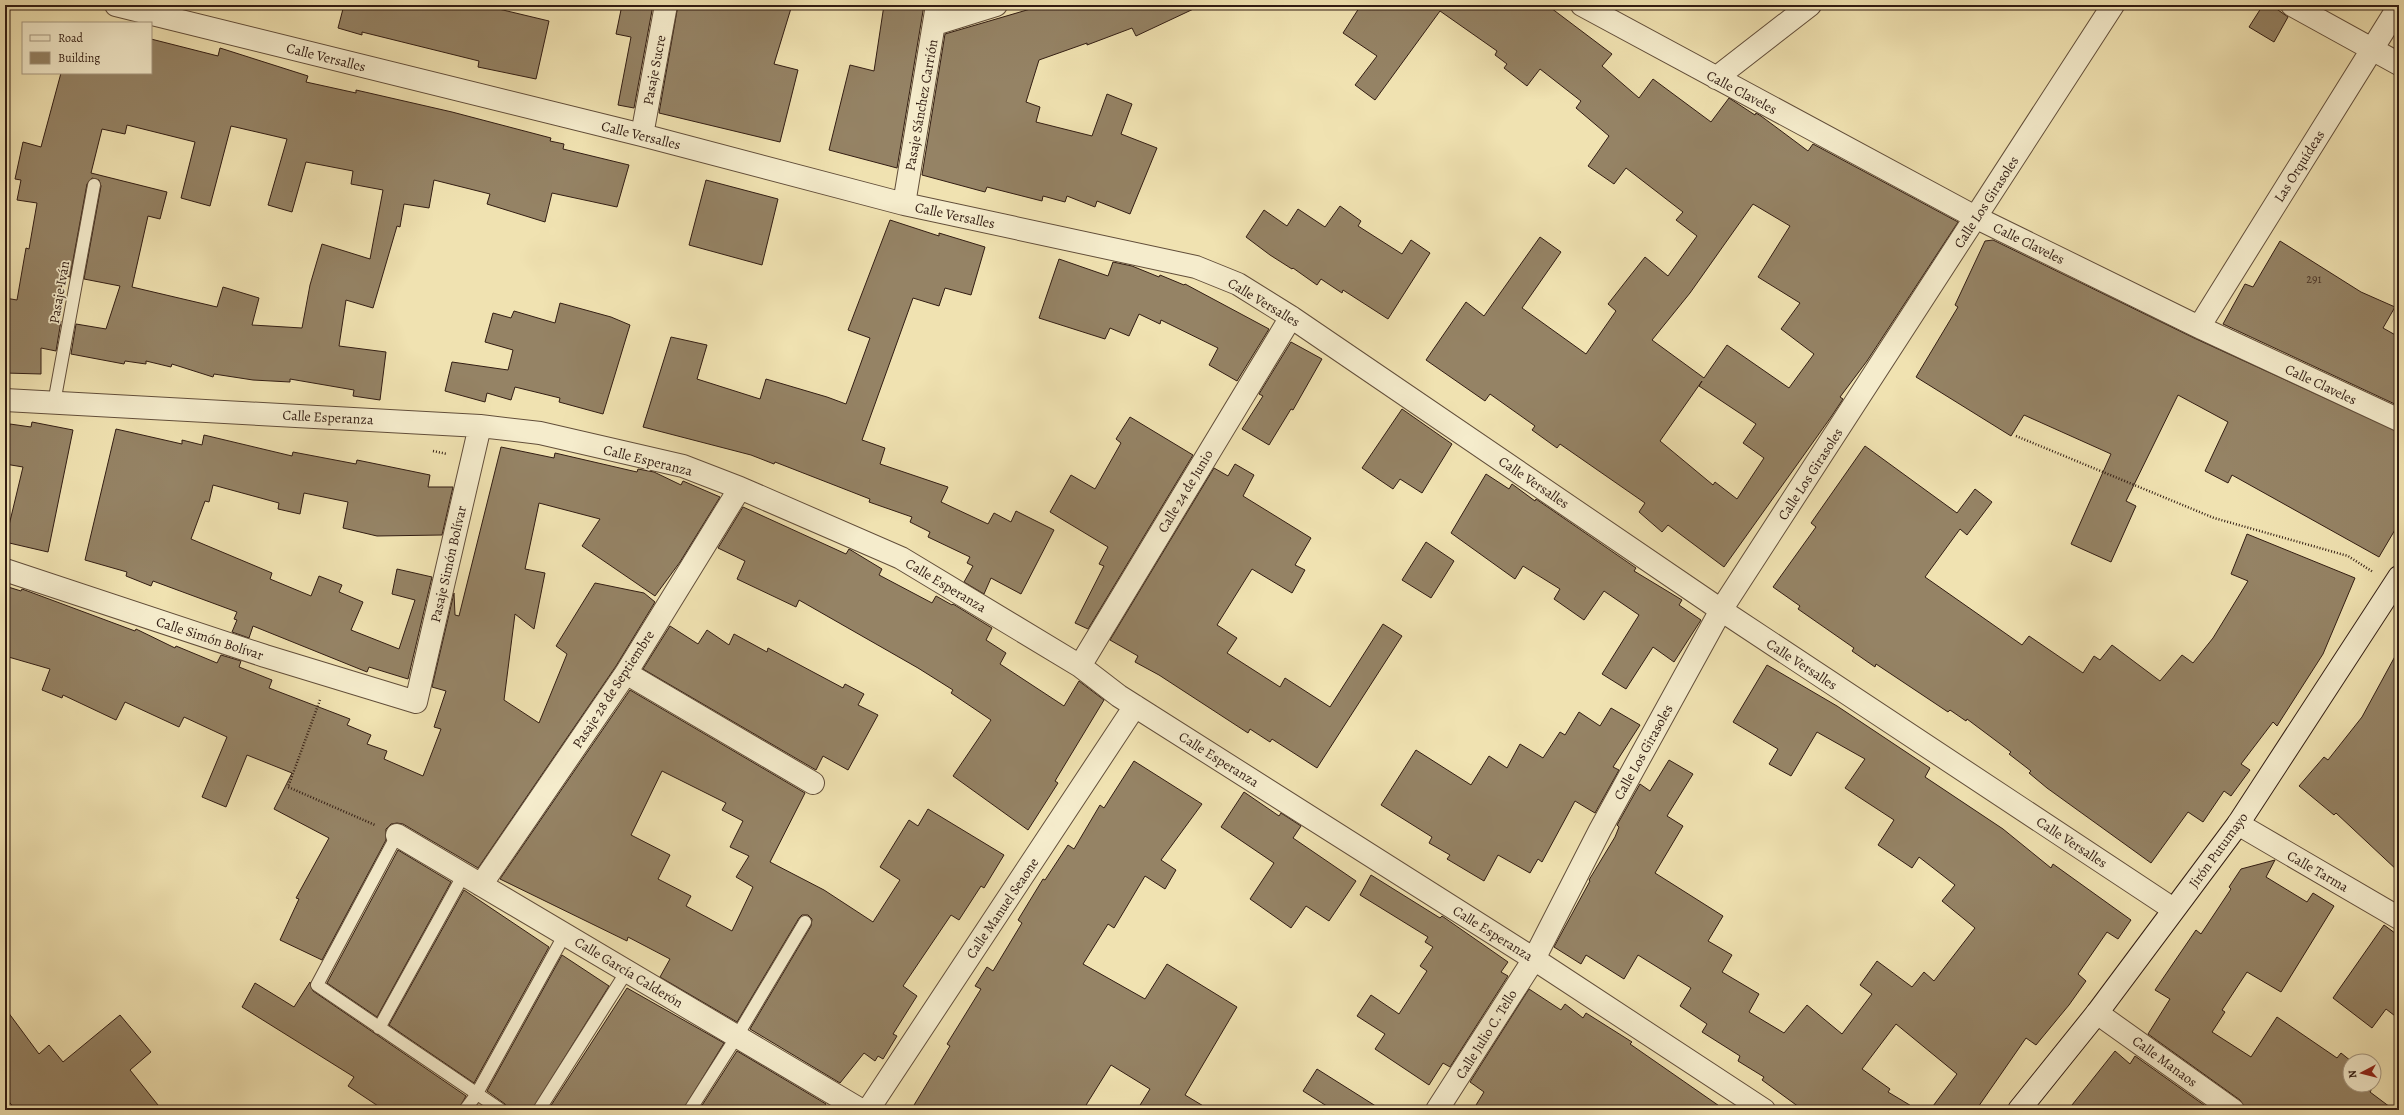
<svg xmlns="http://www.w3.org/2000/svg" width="2404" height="1115" font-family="Alegreya,serif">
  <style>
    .building { fill: #958365; stroke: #321d13; fill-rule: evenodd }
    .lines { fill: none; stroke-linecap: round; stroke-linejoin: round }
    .lane-casing { stroke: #624e3a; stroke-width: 14 }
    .street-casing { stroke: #624e3a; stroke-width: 24 }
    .secondary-casing { stroke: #321d13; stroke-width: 24 }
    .path { stroke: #321d13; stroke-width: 2.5; stroke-dasharray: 1 2; stroke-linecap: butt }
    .lane { stroke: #f5eccc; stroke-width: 12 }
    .street { stroke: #f5eccc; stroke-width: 22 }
    .secondary { stroke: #f5eccc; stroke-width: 22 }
    .labels { text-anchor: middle; stroke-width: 3.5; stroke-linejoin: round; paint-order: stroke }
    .number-label { font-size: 12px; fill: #4b3628 }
    .street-label { font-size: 14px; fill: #321d13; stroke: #f5eccc }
  </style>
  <rect width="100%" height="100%" fill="#f0e2b1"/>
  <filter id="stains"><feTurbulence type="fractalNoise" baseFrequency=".005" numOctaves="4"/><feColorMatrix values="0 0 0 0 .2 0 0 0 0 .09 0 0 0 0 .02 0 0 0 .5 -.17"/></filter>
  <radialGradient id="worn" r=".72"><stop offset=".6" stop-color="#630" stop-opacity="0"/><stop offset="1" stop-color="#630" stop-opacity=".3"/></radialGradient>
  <path class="building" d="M 344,5 L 482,5 L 549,21 L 536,79 L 478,67 L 479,61 L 362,32 L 362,35 L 338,28 Z
    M 622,5 L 653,5 L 634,108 L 618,105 L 631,37 L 616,34 Z
    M 678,5 L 792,5 L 774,64 L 798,70 L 780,142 L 659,113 Z
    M 884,5 L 924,5 L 897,168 L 829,150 L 850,65 L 874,71 Z
    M 1044,5 L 1202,5 L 1136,36 L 1132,28 L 1087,45 L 1087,43 L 1039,60 L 1026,102 L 1040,107 L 1036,122 L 1092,136 L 1107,94 L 1132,104 L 1121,134 L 1157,148 L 1130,214 L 1097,201 L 1095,207 L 1067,196 L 1065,202 L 1043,196 L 1042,201 L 987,187 L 985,192 L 922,175 L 945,34 Z
    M 1361,5 L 1547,5 L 1612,54 L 1602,66 L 1639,98 L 1653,79 L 1711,122 L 1729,98 L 1755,115 L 1756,113 L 1761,116 L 1808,151 L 1813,144 L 1958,222 L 1867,361 L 1840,397 L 1843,399 L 1831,417 L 1724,567 L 1668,525 L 1662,532 L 1639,512 L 1645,503 L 1560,444 L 1557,448 L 1532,430 L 1535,426 L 1490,394 L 1485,401 L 1426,360 L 1466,302 L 1484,316 L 1540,237 L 1561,252 L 1522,308 L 1586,354 L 1616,311 L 1608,304 L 1645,257 L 1668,276 L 1697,236 L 1676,220 L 1683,212 L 1626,168 L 1614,184 L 1588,166 L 1609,136 L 1576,108 L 1581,101 L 1540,69 L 1527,86 L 1504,68 L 1507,64 L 1495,55 L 1497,51 L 1440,11 L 1375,100 L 1355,85 L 1377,56 L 1343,33 ZM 1753,204 L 1790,226 L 1758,277 L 1800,303 L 1781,329 L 1814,354 L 1789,388 L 1727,345 L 1704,378 L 1652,340 L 1690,293 ZM 1702,381 L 1699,386 L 1756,424 L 1743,443 L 1764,458 L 1737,499 L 1715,482 L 1713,485 L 1660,441 Z
    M 2263,5 L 2271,5 L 2288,17 L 2274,42 L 2249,27 Z
    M 151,39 L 218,56 L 220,48 L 308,76 L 306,82 L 356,93 L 356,90 L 452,112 L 551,138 L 550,141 L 564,144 L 563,149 L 629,165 L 617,207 L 552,193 L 545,222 L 487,204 L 490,194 L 434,180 L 429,208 L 404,204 L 400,227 L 397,226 L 373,308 L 346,300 L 339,346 L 386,352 L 380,400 L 353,396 L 354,390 L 290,379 L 290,382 L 253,380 L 214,374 L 213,377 L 172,364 L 171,367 L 146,361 L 146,364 L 125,361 L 124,364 L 71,354 L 76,324 L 106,329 L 120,286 L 84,279 L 101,186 L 99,180 L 92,178 L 87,184 L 70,277 L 63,275 L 57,321 L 61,321 L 56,351 L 41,348 L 41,374 L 5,373 L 5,298 L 17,300 L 26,248 L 29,249 L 37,203 L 17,200 L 21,180 L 15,179 L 23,142 L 41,147 L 61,73 L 151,73 ZM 127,125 L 195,142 L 181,198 L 210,206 L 231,126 L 287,139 L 268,205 L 292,212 L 306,162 L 353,171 L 351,184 L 383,190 L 370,259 L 322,244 L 310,285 L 302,328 L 252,325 L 259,298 L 223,287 L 217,307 L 132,287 L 148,216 L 160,219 L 167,192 L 91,173 L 102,129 L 125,134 Z
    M 706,180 L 778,199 L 762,265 L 689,245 Z
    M 1340,206 L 1361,221 L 1358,226 L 1402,254 L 1411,240 L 1430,253 L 1388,319 L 1343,290 L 1342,293 L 1321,279 L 1317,285 L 1293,268 L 1292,269 L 1270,255 L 1246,237 L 1264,210 L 1287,226 L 1298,209 L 1325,227 Z
    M 890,220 L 939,236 L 939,233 L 985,247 L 971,295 L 945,288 L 939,306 L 913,298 L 862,440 L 885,448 L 880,464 L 948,487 L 941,502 L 988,524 L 994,513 L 1011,522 L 1016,511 L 1054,530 L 1021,594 L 991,578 L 984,594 L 964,582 L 973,566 L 967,563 L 970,557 L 928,537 L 930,532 L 910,522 L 912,517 L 869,502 L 870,499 L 775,462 L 774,464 L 751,455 L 643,427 L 671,337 L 707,345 L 697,379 L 760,399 L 766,379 L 827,397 L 846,404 L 870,338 L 848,330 Z
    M 1993,240 L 2194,338 L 2399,432 L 2399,523 L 2379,557 L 2232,475 L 2228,483 L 2205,471 L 2228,422 L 2178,395 L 2126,501 L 2136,506 L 2111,562 L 2071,544 L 2111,454 L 2024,415 L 2011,436 L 1916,377 L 1958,307 L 1955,305 L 1985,241 Z
    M 2280,241 L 2361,292 L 2395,307 L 2383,328 L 2399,337 L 2399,406 L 2223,324 L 2245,284 L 2253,287 Z
    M 1059,259 L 1108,276 L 1113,262 L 1132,266 L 1159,277 L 1160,275 L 1184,285 L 1185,284 L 1269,329 L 1237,381 L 1209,365 L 1218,348 L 1161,320 L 1160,324 L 1139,314 L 1129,336 L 1110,328 L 1105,339 L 1039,318 Z
    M 560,303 L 611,317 L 630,325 L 603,414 L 559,402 L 560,398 L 515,387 L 511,400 L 487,393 L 485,402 L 445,391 L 452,362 L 508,370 L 513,350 L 485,342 L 493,313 L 511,318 L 514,311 L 555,323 Z
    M 1291,342 L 1322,359 L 1293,410 L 1291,409 L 1269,445 L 1242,429 L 1263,396 L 1259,394 Z
    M 1402,409 L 1452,444 L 1422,493 L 1400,479 L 1393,489 L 1362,468 Z
    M 1130,417 L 1193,455 L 1088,629 L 1075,623 L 1104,566 L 1099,564 L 1108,547 L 1050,512 L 1071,475 L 1095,489 L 1121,443 L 1116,439 Z
    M 32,422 L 73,430 L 48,552 L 5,542 L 23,467 L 5,464 L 10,424 L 31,427 Z
    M 116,429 L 182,444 L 182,440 L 202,445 L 204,435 L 292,456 L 293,452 L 356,464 L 357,460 L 430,475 L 428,487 L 453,487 L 442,535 L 377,536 L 343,528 L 348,502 L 304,493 L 300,514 L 278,509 L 279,503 L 213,485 L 209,502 L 205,501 L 191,539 L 272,573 L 270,579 L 311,596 L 319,576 L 342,585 L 339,592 L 363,602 L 351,630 L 399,649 L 415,600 L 392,594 L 397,569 L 432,577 L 408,679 L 369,667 L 367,672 L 253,626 L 249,638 L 232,632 L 237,620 L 234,619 L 237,612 L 153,581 L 151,586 L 126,576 L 127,572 L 85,560 Z
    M 1865,446 L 1957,513 L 1975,489 L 1992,502 L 1967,535 L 1960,529 L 1925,577 L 2022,645 L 2029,636 L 2083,673 L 2094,656 L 2100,660 L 2112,645 L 2160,681 L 2182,655 L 2193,663 L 2213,638 L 2248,581 L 2231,574 L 2247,534 L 2355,578 L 2323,654 L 2277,726 L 2273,722 L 2241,764 L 2250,770 L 2231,796 L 2224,791 L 2203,822 L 2188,812 L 2151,863 L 2047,788 L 2029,773 L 2031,771 L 2009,754 L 2011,752 L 1967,719 L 1966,721 L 1950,710 L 1948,712 L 1876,664 L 1875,667 L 1852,651 L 1854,648 L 1798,609 L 1800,606 L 1773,587 L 1816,527 L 1811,523 Z
    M 501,447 L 554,458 L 555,453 L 637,472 L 638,469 L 654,472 L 681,485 L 683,481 L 720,497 L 680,562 L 655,596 L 582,546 L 600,519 L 539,503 L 525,569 L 545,573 L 534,629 L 515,614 L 504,700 L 539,723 L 567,654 L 556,646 L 595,583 L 644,593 L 655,602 L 616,666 L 478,868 L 403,824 L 397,823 L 391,824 L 386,829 L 386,840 L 322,960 L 280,940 L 299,899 L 296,898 L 329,838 L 274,809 L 292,773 L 247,755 L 226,807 L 202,797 L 227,737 L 184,717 L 179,727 L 125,702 L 116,720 L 63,695 L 62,698 L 42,690 L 50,669 L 5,656 L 5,586 L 21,591 L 22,589 L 135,631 L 136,629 L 175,648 L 176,646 L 217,663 L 221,655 L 241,661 L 239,667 L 272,680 L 269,688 L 350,719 L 347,725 L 371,735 L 367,744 L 387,751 L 384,759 L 423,776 L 441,729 L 434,727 L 446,691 L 432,687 L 454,593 L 455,615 L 459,616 Z
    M 1235,464 L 1254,475 L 1243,496 L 1311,538 L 1295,565 L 1305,570 L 1292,593 L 1252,569 L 1217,625 L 1237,638 L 1227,653 L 1280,687 L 1285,678 L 1330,707 L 1383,624 L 1402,636 L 1317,768 L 1272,739 L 1270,742 L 1250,729 L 1248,733 L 1159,675 L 1135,662 L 1138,656 L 1110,640 L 1214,468 L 1228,476 Z
    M 1486,474 L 1509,489 L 1512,484 L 1535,501 L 1536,499 L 1636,568 L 1634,571 L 1682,600 L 1679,605 L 1701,620 L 1674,662 L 1653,647 L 1626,689 L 1602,674 L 1639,615 L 1604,591 L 1584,620 L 1554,599 L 1560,589 L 1523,566 L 1515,579 L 1451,533 Z
    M 743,507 L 846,554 L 849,549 L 882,569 L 879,575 L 932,603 L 936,596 L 952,605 L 953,604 L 992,628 L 986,640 L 1006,653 L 1000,664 L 1064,706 L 1079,681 L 1104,700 L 1055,781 L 1058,783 L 1028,830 L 953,776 L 991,720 L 951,693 L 953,690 L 918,668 L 799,600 L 796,607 L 737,579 L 745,561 L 718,548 Z
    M 1426,542 L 1454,561 L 1431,598 L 1402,580 Z
    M 670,626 L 698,644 L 707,630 L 729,645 L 734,634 L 767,652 L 768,648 L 843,688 L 845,684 L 864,694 L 858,705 L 878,715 L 848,770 L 823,756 L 816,770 L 643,669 Z
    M 2399,649 L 2399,872 L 2336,813 L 2334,815 L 2299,786 L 2324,757 L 2328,760 L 2362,717 Z
    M 1767,665 L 1837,706 L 1930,768 L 1925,777 L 2003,829 L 2051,868 L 2053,864 L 2131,920 L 2118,939 L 2107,932 L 2078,974 L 2086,981 L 2069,1005 L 2036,1045 L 2026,1038 L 1976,1110 L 1930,1110 L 1957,1074 L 1896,1024 L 1862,1069 L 1890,1089 L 1888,1092 L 1918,1110 L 1803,1110 L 1762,1080 L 1764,1077 L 1738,1061 L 1740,1056 L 1702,1032 L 1707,1024 L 1680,1006 L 1691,988 L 1638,955 L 1624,979 L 1586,955 L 1581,964 L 1554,947 L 1590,881 L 1589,880 L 1615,837 L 1619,827 L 1617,825 L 1640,784 L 1650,791 L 1669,760 L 1693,774 L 1667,816 L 1683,826 L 1655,873 L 1723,916 L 1708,941 L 1732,955 L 1722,972 L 1759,994 L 1749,1012 L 1784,1033 L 1807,1005 L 1842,1034 L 1872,994 L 1860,985 L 1877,961 L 1912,987 L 1924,972 L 1934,981 L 1975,928 L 1942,901 L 1955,885 L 1919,857 L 1912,868 L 1878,845 L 1894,820 L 1845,788 L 1865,759 L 1817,732 L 1791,776 L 1769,764 L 1778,749 L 1733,722 Z
    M 630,690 L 805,793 L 770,862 L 824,890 L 873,922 L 900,880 L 880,867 L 909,820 L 918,826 L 928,809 L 1004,855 L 984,888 L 981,886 L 959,920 L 951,915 L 903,986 L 917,996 L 893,1034 L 897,1036 L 883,1059 L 878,1056 L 875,1061 L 864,1053 L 840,1083 L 750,1029 L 811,926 L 812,919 L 808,915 L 802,915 L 799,918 L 737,1022 L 660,977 L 670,959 L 628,937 L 627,941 L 500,879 ZM 662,771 L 726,803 L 722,810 L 743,821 L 730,847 L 749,856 L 736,877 L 753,887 L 732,931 L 686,906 L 691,896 L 658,879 L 670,855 L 631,835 Z
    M 1611,708 L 1640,725 L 1613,767 L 1619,770 L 1595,813 L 1575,801 L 1542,862 L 1538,859 L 1530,873 L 1498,855 L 1484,881 L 1447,859 L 1450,855 L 1429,843 L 1432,837 L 1381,805 L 1416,750 L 1471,785 L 1489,756 L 1507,768 L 1520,744 L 1543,758 L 1560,732 L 1565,735 L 1579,712 L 1600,726 Z
    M 1134,761 L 1202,804 L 1161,860 L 1176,870 L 1165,889 L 1145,876 L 1114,928 L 1108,924 L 1083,964 L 1145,999 L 1167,964 L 1237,1007 L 1185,1095 L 1210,1110 L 1137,1110 L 1150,1089 L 1111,1065 L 1083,1110 L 911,1110 L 950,1046 L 947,1044 L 981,989 L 975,986 L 987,967 L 993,971 L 1022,923 L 1018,920 L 1043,879 L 1045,880 L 1068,845 L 1074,849 L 1100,805 L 1104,808 Z
    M 1244,792 L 1279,816 L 1281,813 L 1301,826 L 1293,838 L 1356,881 L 1329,921 L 1306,906 L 1291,928 L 1250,899 L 1274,863 L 1221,827 Z
    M 398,850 L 451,882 L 377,1017 L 327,983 Z
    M 2275,860 L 2266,877 L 2307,902 L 2313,893 L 2334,906 L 2281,992 L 2247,972 L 2222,1010 L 2225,1012 L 2212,1032 L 2251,1057 L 2277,1017 L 2337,1058 L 2341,1053 L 2351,1061 L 2350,1085 L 2374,1085 L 2370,1092 L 2394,1110 L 2245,1110 L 2240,1100 L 2148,1034 L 2170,999 L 2155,990 L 2196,930 L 2201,934 L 2231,889 L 2229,887 L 2241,869 Z
    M 1371,875 L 1440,918 L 1442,916 L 1508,962 L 1501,972 L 1508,976 L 1450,1067 L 1443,1063 L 1429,1085 L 1375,1049 L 1385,1034 L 1357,1016 L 1371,995 L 1399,1014 L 1427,971 L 1420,966 L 1433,947 L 1425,942 L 1428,937 L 1360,895 Z
    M 464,890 L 549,947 L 474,1083 L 389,1025 Z
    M 2384,925 L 2399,936 L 2399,1019 L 2386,1009 L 2372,1028 L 2333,998 Z
    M 562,955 L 609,986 L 532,1110 L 508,1110 L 505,1104 L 487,1091 Z
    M 310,982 L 313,991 L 466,1096 L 458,1110 L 384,1110 L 348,1086 L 354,1077 L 242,1007 L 255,983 L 294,1007 Z
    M 627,988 L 724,1043 L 683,1110 L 548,1110 Z
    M 1529,989 L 1561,1010 L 1565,1004 L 1583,1018 L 1586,1013 L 1632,1042 L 1630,1044 L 1725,1110 L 1473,1110 L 1484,1092 L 1470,1082 Z
    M 5,1008 L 39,1054 L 49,1045 L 63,1062 L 120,1015 L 151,1052 L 130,1070 L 162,1110 L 16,1110 L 5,1097 Z
    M 737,1051 L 826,1104 L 822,1110 L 699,1110 Z
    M 2115,1051 L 2130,1064 L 2135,1056 L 2211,1110 L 2068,1110 Z
    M 1317,1069 L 1382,1110 L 1333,1110 L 1303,1091 Z"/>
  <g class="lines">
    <g class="lane-casing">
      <path id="lane" d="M 54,403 L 94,185
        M 397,835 L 317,985 L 501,1110
        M 379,1028 L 464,874
        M 465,1110 L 476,1095 L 565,934
        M 539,1110 L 627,971
        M 690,1110 L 737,1036 L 805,922"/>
    </g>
    <g class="street-casing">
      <path id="street" d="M 116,5 L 642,135 L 904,204 L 1196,267 L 1238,284 L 1291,317 L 1721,610 L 2173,909
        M 1582,5 L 1977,218 L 2199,327 L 2399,420
        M 2292,5 L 2399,64
        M 935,24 L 996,5
        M 1716,78 L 1810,5
        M 642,135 L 666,5
        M 904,204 L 937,5
        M 2199,327 L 2399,6
        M 5,400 L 480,426 L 540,433 L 683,466 L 740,488 L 901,558 L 1080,666 L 1119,696 L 1534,959 L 1764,1110
        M 5,570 L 265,656 L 416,702 L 480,426
        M 1080,666 L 1291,317
        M 626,673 L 813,783
        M 2238,824 L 2399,918
        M 397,835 L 861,1110
        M 481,885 L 626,673 L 740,488
        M 2097,1013 L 2233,1110
        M 868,1110 L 1135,706
        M 1437,1110 L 1534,959 L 1600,830 L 1721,610 L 2113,5"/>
    </g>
    <g class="secondary-casing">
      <path id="secondary" d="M 2019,1110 L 2097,1013 L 2238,824 L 2399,577"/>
    </g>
    <path class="path" d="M 2016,436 L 2214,518 L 2348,556 L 2373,572
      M 433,451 L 447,454
      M 320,700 L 288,787 L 375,825"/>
    <use href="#lane" class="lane"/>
    <use href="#street" class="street"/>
    <use href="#secondary" class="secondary"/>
  </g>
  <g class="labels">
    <g class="number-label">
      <text x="2314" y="283">291</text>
    </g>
    <g class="street-label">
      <text transform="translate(326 57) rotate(14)" y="5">Calle Versalles</text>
      <text transform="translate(654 70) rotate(-79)" y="5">Pasaje Sucre</text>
      <text transform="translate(1742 92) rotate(28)" y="5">Calle Claveles</text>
      <text transform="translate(921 105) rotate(-80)" y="5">Pasaje Sánchez Carrión</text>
      <text transform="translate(641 135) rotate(14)" y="5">Calle Versalles</text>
      <text transform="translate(2299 166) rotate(-58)" y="5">Las Orquídeas</text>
      <text transform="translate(1986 202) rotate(-57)" y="5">Calle Los Girasoles</text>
      <text transform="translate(955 215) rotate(12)" y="5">Calle Versalles</text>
      <text transform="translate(2029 243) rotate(26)" y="5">Calle Claveles</text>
      <text transform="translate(59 292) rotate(-80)" y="5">Pasaje Iván</text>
      <text transform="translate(1264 302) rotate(31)" y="5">Calle Versalles</text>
      <text transform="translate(2321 384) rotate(25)" y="5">Calle Claveles</text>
      <text transform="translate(328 417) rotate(3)" y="5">Calle Esperanza</text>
      <text transform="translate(648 460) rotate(14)" y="5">Calle Esperanza</text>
      <text transform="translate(1810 474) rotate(-57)" y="5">Calle Los Girasoles</text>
      <text transform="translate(1534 482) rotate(34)" y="5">Calle Versalles</text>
      <text transform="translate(1185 491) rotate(-59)" y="5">Calle 24 de Junio</text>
      <text transform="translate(448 564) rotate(-77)" y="5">Pasaje Simón Bolívar</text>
      <text transform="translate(946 585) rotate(31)" y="5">Calle Esperanza</text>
      <text transform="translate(210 638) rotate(18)" y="5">Calle Simón Bolívar</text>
      <text transform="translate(1802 664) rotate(33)" y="5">Calle Versalles</text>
      <text transform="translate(613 689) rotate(-57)" y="5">Pasaje 28 de Septiembre</text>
      <text transform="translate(1643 752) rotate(-61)" y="5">Calle Los Girasoles</text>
      <text transform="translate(1219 759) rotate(32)" y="5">Calle Esperanza</text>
      <text transform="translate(2072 842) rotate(33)" y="5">Calle Versalles</text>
      <text transform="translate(2218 850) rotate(-54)" y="5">Jirón Putumayo</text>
      <text transform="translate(2318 871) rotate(30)" y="5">Calle Tarma</text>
      <text transform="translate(1002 908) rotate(-56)" y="5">Calle Manuel Seaone</text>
      <text transform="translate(1493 933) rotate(32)" y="5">Calle Esperanza</text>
      <text transform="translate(629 972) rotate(31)" y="5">Calle García Calderón</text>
      <text transform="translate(1486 1034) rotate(-58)" y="5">Calle Julio C. Tello</text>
      <text transform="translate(2165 1061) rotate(36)" y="5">Calle Manaos</text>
    </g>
  </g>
  <rect width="2404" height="1115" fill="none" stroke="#f0e2b1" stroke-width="20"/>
  <rect x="6" y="6" width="2392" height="1103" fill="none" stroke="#321d13" stroke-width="2"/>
  <rect x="10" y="10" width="2384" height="1095" fill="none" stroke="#321d13"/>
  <rect x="22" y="22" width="130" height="52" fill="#f5eccc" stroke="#a79982"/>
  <rect x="30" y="35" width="20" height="6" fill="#f5eccc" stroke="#a79982"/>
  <text x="58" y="42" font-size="12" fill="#321d13">Road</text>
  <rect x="30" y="52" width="20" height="12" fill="#958365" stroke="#a79982"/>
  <text x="58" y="62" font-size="12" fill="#321d13">Building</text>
  <g transform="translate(2362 1073) rotate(263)"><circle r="19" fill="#f5eccc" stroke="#a79982"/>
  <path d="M0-3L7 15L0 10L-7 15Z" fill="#8f2418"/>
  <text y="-6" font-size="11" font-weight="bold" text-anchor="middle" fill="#321d13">N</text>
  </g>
  <rect width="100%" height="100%" filter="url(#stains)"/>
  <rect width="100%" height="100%" fill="url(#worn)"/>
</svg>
